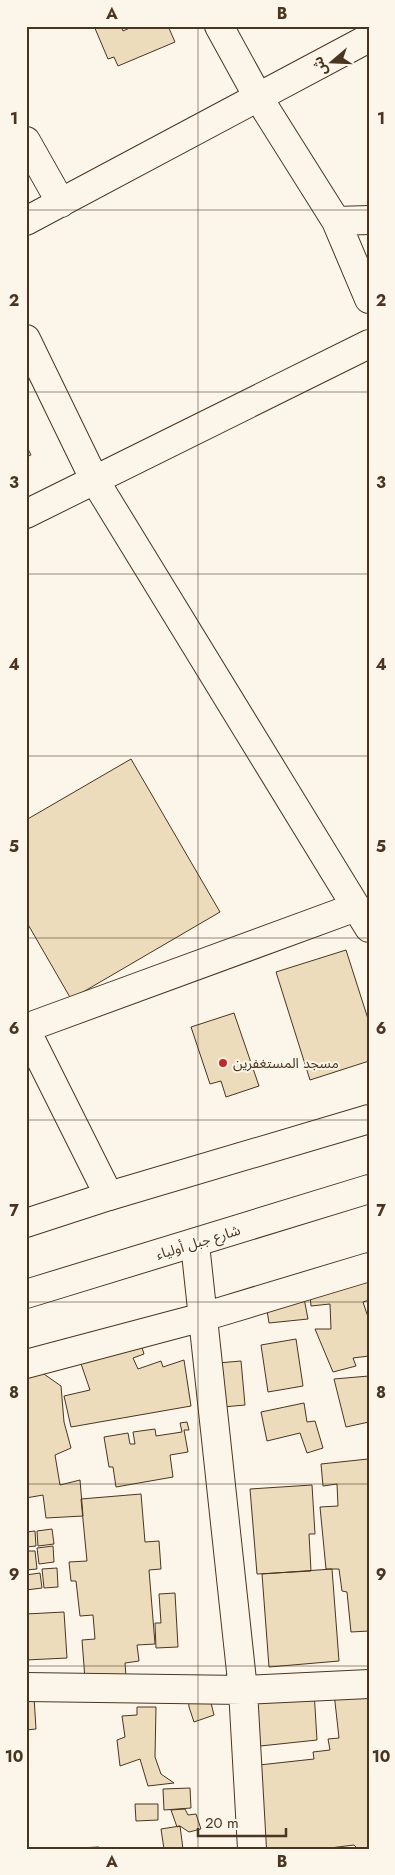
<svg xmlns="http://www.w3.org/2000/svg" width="395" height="1875" font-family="Jost,'Noto Sans Arabic',sans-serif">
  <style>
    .building { fill: #ecdcbc; stroke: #4a3520 }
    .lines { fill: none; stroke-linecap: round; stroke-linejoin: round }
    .minor-casing { stroke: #4a3520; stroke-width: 30 }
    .major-casing { stroke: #4a3520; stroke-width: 30 }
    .minor { stroke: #fbf6e9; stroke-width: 28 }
    .major { stroke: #fbf6e9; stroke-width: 28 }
    .grid { fill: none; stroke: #4a3520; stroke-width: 1; stroke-opacity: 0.55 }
    .poi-dot { fill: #c62828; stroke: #fbf6e9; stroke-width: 2 }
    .labels { text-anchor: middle; stroke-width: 4; stroke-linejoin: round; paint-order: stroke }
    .poi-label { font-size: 14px; fill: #4a3520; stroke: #fbf6e9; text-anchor: start }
    .street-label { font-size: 14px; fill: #4a3520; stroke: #fbf6e9 }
    .neatline { fill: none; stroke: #4a3520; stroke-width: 2 }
    .grid-label { font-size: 16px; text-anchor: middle; font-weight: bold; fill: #4a3520 }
  </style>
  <rect width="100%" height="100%" fill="#fbf6e9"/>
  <path class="building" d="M 94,26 L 121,26 L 123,31 L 134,26 L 168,26 L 175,42 L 118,66 L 114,57 L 108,59 Z
    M 26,445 L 31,455 L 26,457 Z
    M 131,759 L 220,912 L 71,999 L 26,921 L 26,820 Z
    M 346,950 L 369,1022 L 369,1061 L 310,1080 L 276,972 Z
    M 234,1013 L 259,1086 L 226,1097 L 221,1081 L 210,1084 L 191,1027 Z
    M 369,1273 L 369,1300 L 363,1302 L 369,1320 L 369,1356 L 353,1358 L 356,1366 L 333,1372 L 315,1329 L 331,1329 L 330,1304 L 311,1306 L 309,1285 Z
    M 264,1291 L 303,1293 L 308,1319 L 269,1323 Z
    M 137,1332 L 144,1354 L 133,1358 L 138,1369 L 161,1361 L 163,1367 L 184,1360 L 191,1406 L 71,1427 L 64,1396 L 90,1390 L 78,1355 Z
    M 296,1339 L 303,1386 L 268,1392 L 261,1345 Z
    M 241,1361 L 245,1405 L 223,1407 L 218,1363 Z
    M 31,1365 L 61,1386 L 64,1422 L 71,1448 L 55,1455 L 60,1485 L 80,1480 L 83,1516 L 46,1518 L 43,1495 L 26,1498 L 26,1366 Z
    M 369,1376 L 369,1422 L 346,1427 L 334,1379 Z
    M 304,1403 L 307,1422 L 315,1421 L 323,1448 L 307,1453 L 300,1433 L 267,1441 L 261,1412 Z
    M 187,1422 L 189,1430 L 184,1430 L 188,1452 L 170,1455 L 173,1477 L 116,1487 L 113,1467 L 109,1467 L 104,1437 L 128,1433 L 130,1444 L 135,1444 L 133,1432 L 155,1429 L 156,1436 L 182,1432 L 180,1423 Z
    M 368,1459 L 369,1631 L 351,1632 L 347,1592 L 342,1591 L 339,1569 L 326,1569 L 320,1507 L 338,1506 L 337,1484 L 323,1486 L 321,1464 Z
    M 312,1485 L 315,1534 L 309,1534 L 311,1571 L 257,1574 L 250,1489 Z
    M 141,1494 L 145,1542 L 159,1541 L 161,1569 L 149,1570 L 155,1644 L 137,1645 L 139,1661 L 125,1663 L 126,1676 L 85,1679 L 82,1640 L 95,1639 L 93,1615 L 80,1616 L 76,1581 L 71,1581 L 69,1562 L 87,1561 L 81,1499 Z
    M 52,1529 L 54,1544 L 38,1546 L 37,1531 Z
    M 35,1531 L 36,1546 L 26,1547 L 26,1532 Z
    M 53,1546 L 54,1562 L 39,1564 L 37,1548 Z
    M 26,1551 L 35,1551 L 37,1569 L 26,1570 Z
    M 57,1568 L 58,1587 L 44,1588 L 42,1569 Z
    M 332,1569 L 339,1661 L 269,1667 L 262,1574 Z
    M 40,1573 L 42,1588 L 26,1590 L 26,1575 Z
    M 175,1593 L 178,1647 L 156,1648 L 155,1623 L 161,1623 L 159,1594 Z
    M 64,1612 L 67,1658 L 26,1660 L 26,1614 Z
    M 313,1675 L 317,1740 L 251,1747 L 244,1680 Z
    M 369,1689 L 369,1849 L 358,1849 L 354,1845 L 322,1849 L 259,1849 L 250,1766 L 314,1759 L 313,1752 L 330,1750 L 328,1739 L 339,1738 L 334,1693 Z
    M 208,1691 L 214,1715 L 194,1722 L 189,1707 L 188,1694 Z
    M 34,1697 L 36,1729 L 26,1730 L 26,1698 Z
    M 137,1707 L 156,1707 L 155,1757 L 161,1774 L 174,1783 L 148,1786 L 140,1759 L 120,1766 L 117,1740 L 125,1737 L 122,1716 L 137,1715 Z
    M 190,1788 L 191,1808 L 164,1810 L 163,1789 Z
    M 135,1804 L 158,1804 L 158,1820 L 136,1821 Z
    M 185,1809 L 188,1815 L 196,1814 L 201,1829 L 189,1832 L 180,1826 L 177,1827 L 171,1810 Z
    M 180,1826 L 183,1849 L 164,1849 L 161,1829 Z
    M 99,1847 L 99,1849 L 78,1849 L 78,1848 Z"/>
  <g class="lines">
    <g class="minor-casing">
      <path id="minor" d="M 219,26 L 258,97 L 336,221 L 369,299
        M 26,141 L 61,203
        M 26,221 L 369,38
        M 336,221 L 369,220
        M 26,339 L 94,479 L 369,928
        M 26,514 L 369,344
        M 26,1028 L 356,907
        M 26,1030 L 109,1196
        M 195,1244 L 243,1690 L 252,1849
        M 26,1364 L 203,1317 L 369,1267
        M 26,1687 L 243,1690 L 369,1684"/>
    </g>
    <g class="major-casing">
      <path id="major" d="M 26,1223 L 109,1196 L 369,1119
        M 26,1294 L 369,1189"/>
    </g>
    <use href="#minor" class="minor"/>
    <use href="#major" class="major"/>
  </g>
  <path class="grid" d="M 198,26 L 198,1849M 26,210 L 369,210M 26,392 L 369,392M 26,574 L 369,574M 26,756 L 369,756M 26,938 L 369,938M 26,1120 L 369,1120M 26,1302 L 369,1302M 26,1484 L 369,1484M 26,1666 L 369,1666"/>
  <circle class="poi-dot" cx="223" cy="1063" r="5"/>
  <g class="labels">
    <g class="poi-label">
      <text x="233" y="1068">مسجد المستغفرين</text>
    </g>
    <g class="street-label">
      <text transform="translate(198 1242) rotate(-17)" y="5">شارع جبل أولياء</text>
    </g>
  </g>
  <rect width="395" height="1875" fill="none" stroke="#fbf6e9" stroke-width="55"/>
  <g transform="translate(332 62) rotate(251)" stroke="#fbf6e9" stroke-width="4" paint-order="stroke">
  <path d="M0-4L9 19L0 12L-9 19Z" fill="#4a3520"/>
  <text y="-8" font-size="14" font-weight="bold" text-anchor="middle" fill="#4a3520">ش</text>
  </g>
  <path d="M198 1828v8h88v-8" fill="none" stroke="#4a3520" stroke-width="2.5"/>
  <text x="205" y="1828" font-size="15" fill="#4a3520" stroke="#fbf6e9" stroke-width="4" paint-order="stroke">20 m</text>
  <rect x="28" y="28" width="340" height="1820" class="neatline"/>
  <g class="grid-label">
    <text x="112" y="19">A</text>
    <text x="282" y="19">B</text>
    <text x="14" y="124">1</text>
    <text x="381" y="124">1</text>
    <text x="14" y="306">2</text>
    <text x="381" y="306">2</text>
    <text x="14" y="488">3</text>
    <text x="381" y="488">3</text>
    <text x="14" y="670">4</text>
    <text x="381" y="670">4</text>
    <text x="14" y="852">5</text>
    <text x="381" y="852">5</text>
    <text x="14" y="1034">6</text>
    <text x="381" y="1034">6</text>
    <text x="14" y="1216">7</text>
    <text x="381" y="1216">7</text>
    <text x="14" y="1398">8</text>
    <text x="381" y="1398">8</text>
    <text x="14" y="1580">9</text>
    <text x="381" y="1580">9</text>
    <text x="14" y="1762">10</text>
    <text x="381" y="1762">10</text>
    <text x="112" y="1867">A</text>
    <text x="282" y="1867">B</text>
  </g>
</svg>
